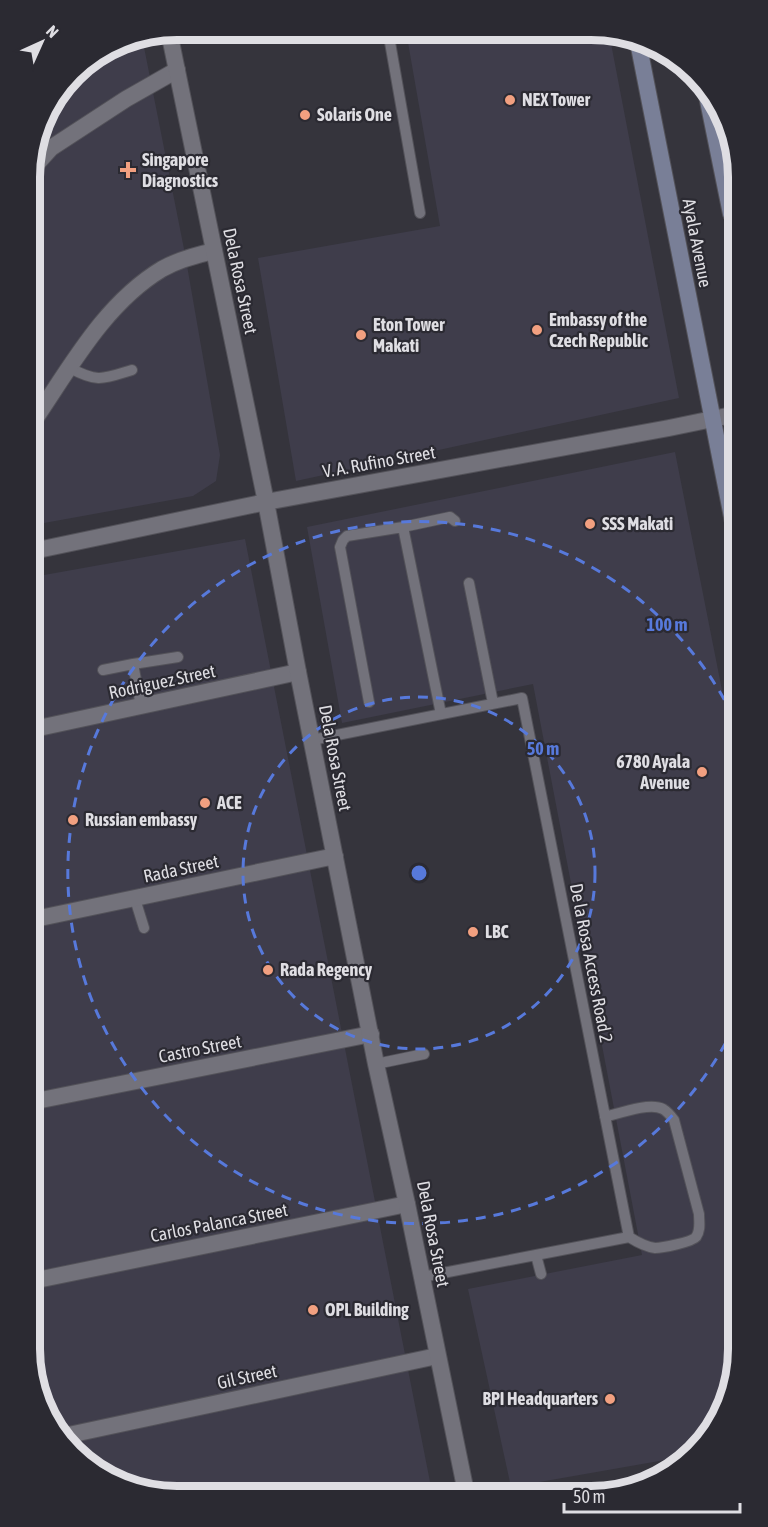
<svg xmlns="http://www.w3.org/2000/svg" width="768" height="1527" font-family="'Asap Condensed',sans-serif">
  <style>
    .built { fill: #3f3d4b }
    .lines { fill: none; stroke-linecap: round; stroke-linejoin: round }
    .service-casing { stroke: #535259; stroke-width: 12 }
    .minor-casing { stroke: #535259; stroke-width: 18 }
    .tertiary-casing { stroke: #535259; stroke-width: 18 }
    .secondary-casing { stroke: #535259; stroke-width: 18 }
    .service { stroke: #73727b; stroke-width: 10 }
    .minor { stroke: #73727b; stroke-width: 16 }
    .tertiary { stroke: #73727b; stroke-width: 16 }
    .secondary { stroke: #797f97; stroke-width: 16 }
    .ring { fill: none; stroke: #5779db; stroke-width: 3; stroke-dasharray: 10 8 }
    .poi-dot { fill: #f2a080; stroke: #2b2a32; stroke-width: 2 }
    .labels { text-anchor: middle; stroke-width: 4.5; stroke-linejoin: round; paint-order: stroke }
    .poi-label { font-size: 18px; font-weight: bold; fill: #dfdee3; stroke: #2b2a32; text-anchor: start }
    .street-label { font-size: 18px; fill: #dfdee3; stroke: #2b2a32 }
    .rim { fill: none; stroke: #dfdee3; stroke-width: 8 }
    .centre { fill: #5779db; stroke: #2b2a32; stroke-width: 3 }
    .ring-label { font-size: 18px; text-anchor: middle; font-weight: bold; fill: #5779db; stroke: #2b2a32; stroke-width: 4.5; stroke-linejoin: round; paint-order: stroke }
  </style>
  <rect width="100%" height="100%" fill="#35343c"/>
  <path class="built" d="M 406,31 L 609,33 L 679,398 L 296,481 L 258,258 L 440,226 Z
    M 142,37 L 185,254 L 220,455 L 216,481 L 193,496 L 33,525 L 31,159 L 45,112 L 80,67 L 122,41 Z
    M 675,452 L 734,751 L 738,1359 L 707,1439 L 682,1457 L 511,1487 L 468,1289 L 642,1255 L 533,684 L 342,723 L 307,527 Z
    M 245,539 L 432,1492 L 158,1496 L 81,1461 L 38,1396 L 33,577 Z"/>
  <g class="lines">
    <g class="service-casing">
      <path id="service" d="M 388,31 L 420,213
        M 70,368 C 98,383 103,379 132,370
        M 403,527 L 441,714
        M 469,583 L 493,703
        M 133,664 L 141,706
        M 103,670 L 133,664 L 178,657
        M 369,702 L 340,547 L 343,540 L 347,536 L 403,527 L 450,517 L 455,521
        M 312,740 L 522,698 L 629,1237
        M 135,899 L 144,928
        M 376,1064 L 424,1054
        M 605,1117 C 620,1113 650,1102 663,1109 C 668,1112 671,1116 674,1120 L 699,1214 C 699,1222 701,1230 696,1237 C 692,1242 662,1248 655,1248 C 646,1247 637,1242 629,1237
        M 536,1255 L 541,1274
        M 422,1277 L 629,1237"/>
    </g>
    <g class="minor-casing">
      <path id="minor" d="M 31,170 L 51,148 L 126,99 L 177,70
        M 33,422 C 70,368 104,304 162,269 C 178,260 196,255 214,251
        M 34,729 L 298,672
        M 36,1101 L 371,1034
        M 37,1280 L 407,1204
        M 64,1436 L 437,1356"/>
    </g>
    <g class="tertiary-casing">
      <path id="tertiary" d="M 169,32 L 266,502 L 298,672 L 376,1064 L 407,1204 L 466,1492
        M 33,551 L 266,502 L 669,428 L 732,415
        M 35,919 L 335,856"/>
    </g>
    <g class="secondary-casing">
      <path id="secondary" d="M 638,42 L 733,522
        M 707,96 L 731,214
        M 631,1489 L 639,1488"/>
    </g>
    <use href="#service" class="service"/>
    <use href="#minor" class="minor"/>
    <use href="#tertiary" class="tertiary"/>
    <use href="#secondary" class="secondary"/>
  </g>
  <g class="ring">
    <circle cx="419" cy="873" r="176"/>
    <path d="M734 1027A351 351 0 1 1 733 716"/>
  </g>
  <g class="poi-dot">
    <circle cx="510" cy="100" r="6"/>
    <circle cx="305" cy="115" r="6"/>
    <path d="M125 161h6v6h6v6h-6v6h-6v-6h-6v-6h6z"/>
    <circle cx="537" cy="330" r="6"/>
    <circle cx="361" cy="335" r="6"/>
    <circle cx="590" cy="524" r="6"/>
    <circle cx="702" cy="772" r="6"/>
    <circle cx="205" cy="803" r="6"/>
    <circle cx="73" cy="820" r="6"/>
    <circle cx="473" cy="932" r="6"/>
    <circle cx="268" cy="970" r="6"/>
    <circle cx="313" cy="1310" r="6"/>
    <circle cx="610" cy="1399" r="6"/>
  </g>
  <g class="labels">
    <g class="poi-label">
      <text x="522" y="106">NEX Tower</text>
      <text x="317" y="121">Solaris One</text>
      <text x="142" y="166">Singapore<tspan x="142" dy="21">Diagnostics</tspan></text>
      <text x="549" y="326">Embassy of the<tspan x="549" dy="21">Czech Republic</tspan></text>
      <text x="373" y="331">Eton Tower<tspan x="373" dy="21">Makati</tspan></text>
      <text x="602" y="530">SSS Makati</text>
      <text x="690" y="768" text-anchor="end">6780 Ayala<tspan x="690" dy="21">Avenue</tspan></text>
      <text x="217" y="809">ACE</text>
      <text x="85" y="826">Russian embassy</text>
      <text x="485" y="938">LBC</text>
      <text x="280" y="976">Rada Regency</text>
      <text x="325" y="1316">OPL Building</text>
      <text x="598" y="1405" text-anchor="end">BPI Headquarters</text>
    </g>
    <g class="street-label">
      <text transform="translate(697 243) rotate(79)" y="6">Ayala Avenue</text>
      <text transform="translate(240 281) rotate(78)" y="6">Dela Rosa Street</text>
      <text transform="translate(379 462) rotate(-10)" y="6">V. A. Rufino Street</text>
      <text transform="translate(162 682) rotate(-12)" y="6">Rodriguez Street</text>
      <text transform="translate(335 758) rotate(79)" y="6">Dela Rosa Street</text>
      <text transform="translate(181 869) rotate(-12)" y="6">Rada Street</text>
      <text transform="translate(591 963) rotate(79)" y="6">De la Rosa Access Road 2</text>
      <text transform="translate(200 1049) rotate(-11)" y="6">Castro Street</text>
      <text transform="translate(219 1223) rotate(-11)" y="6">Carlos Palanca Street</text>
      <text transform="translate(433 1234) rotate(79)" y="6">Dela Rosa Street</text>
      <text transform="translate(247 1377) rotate(-12)" y="6">Gil Street</text>
    </g>
  </g>
  <path d="M0 0H768V1527H0ZM177 40H591A137 137 0 0 1 728 177V1349A137 137 0 0 1 591 1486H177A137 137 0 0 1 40 1349V177A137 137 0 0 1 177 40Z" fill="#2b2a32" fill-rule="evenodd"/>
  <path class="rim" d="M177 40H591A137 137 0 0 1 728 177V1349A137 137 0 0 1 591 1486H177A137 137 0 0 1 40 1349V177A137 137 0 0 1 177 40Z"/>
  <circle cx="419" cy="873" r="9" class="centre"/>
  <g class="ring-label">
    <text x="667" y="631">100 m</text>
    <text x="543" y="755">50 m</text>
  </g>
  <g transform="translate(42 42) rotate(45)" stroke="#2b2a32" stroke-width="4.5" paint-order="stroke">
  <path d="M0-4.5L10 22L0 15L-10 22Z" fill="#dfdee3"/>
  <text y="-9" font-size="16" font-weight="bold" text-anchor="middle" fill="#dfdee3">N</text>
  </g>
  <path d="M564 1503v9h176v-9" fill="none" stroke="#dfdee3" stroke-width="3"/>
  <text x="573" y="1503" font-size="18" fill="#dfdee3" stroke="#2b2a32" stroke-width="4.5" paint-order="stroke">50 m</text>
</svg>
